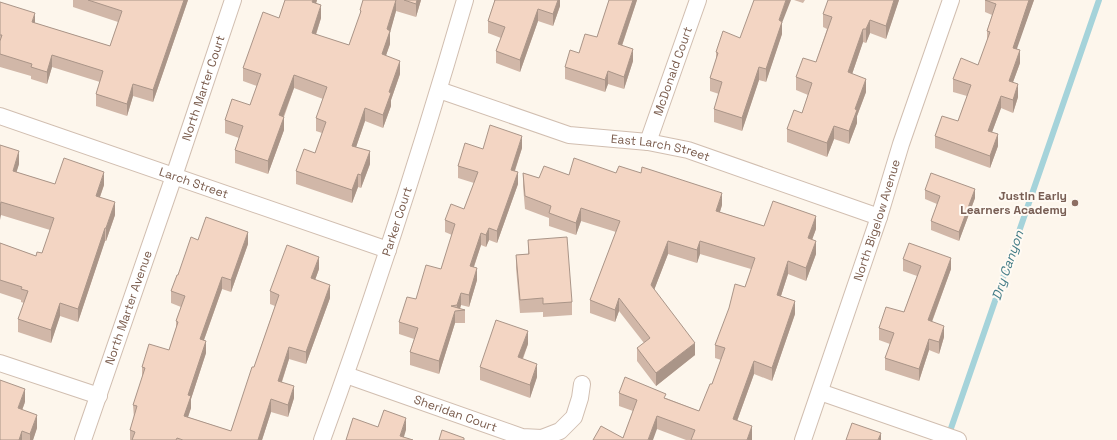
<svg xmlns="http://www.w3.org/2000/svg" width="1117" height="440" font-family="'Space Grotesk',sans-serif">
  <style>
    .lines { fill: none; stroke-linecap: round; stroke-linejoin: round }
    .stream { stroke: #a5d3da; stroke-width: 6 }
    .minor-casing { stroke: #d1beb0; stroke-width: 18 }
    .minor { stroke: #fff; stroke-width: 16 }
    .wall { fill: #d1b7a8 }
    .shaded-wall { fill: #aa9588 }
    .building { fill: #f3d5c3; stroke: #aa9588 }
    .education-dot { fill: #8d6e63; stroke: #fffaf3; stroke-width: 1.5 }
    .labels { text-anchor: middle; stroke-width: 4; stroke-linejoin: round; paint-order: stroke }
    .street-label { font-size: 12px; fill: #7a5c4d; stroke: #fffaf3 }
    .education-label { font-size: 12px; font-weight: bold; fill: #785e54; stroke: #fffaf3; text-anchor: end }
    .water-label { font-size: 13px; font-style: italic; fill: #437c86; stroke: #fffaf3 }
  </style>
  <rect width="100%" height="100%" fill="#fdf6ec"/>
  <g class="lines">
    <path class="stream" d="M 948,437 L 1099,0"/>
    <g class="minor-casing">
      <g id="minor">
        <path id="s1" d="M 439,90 L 569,135 L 648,142 L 688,150 L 879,217"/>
        <path id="s2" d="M 0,116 L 388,250"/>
        <path id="s3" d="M 648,142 L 698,0"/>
        <path d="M 0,363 L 99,396"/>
        <path id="s4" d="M 346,375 L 522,437 L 542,438 L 560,431 L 574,417 L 580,398 L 582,384"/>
        <path d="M 820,392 L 958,440"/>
        <path id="s5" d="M 83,440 L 174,176 L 233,0"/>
        <path id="s6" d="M 322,440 C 375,295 422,148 465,0"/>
        <path id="s7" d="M 803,440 L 879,217 L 901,144 L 951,0"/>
      </g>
    </g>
    <use href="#minor" class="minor"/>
  </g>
  <path class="wall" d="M 73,0 L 188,0 L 153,102 L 133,96 L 127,116 L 96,106 L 96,94 L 100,82 L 52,67 L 47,84 L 31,79 L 31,76 L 0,67 L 0,2 L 35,23 L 110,46 L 118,22 L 73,7 Z
    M 285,0 L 317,0 L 316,4 L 321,18 L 316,35 L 349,45 L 360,15 L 360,10 L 363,0 L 421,0 L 416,17 L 396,11 L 390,31 L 390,44 L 386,55 L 400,74 L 391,100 L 391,106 L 383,128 L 365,121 L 356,147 L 370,164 L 361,188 L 358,187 L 352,203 L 296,184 L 296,171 L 315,153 L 322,133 L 316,131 L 316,118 L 323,99 L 294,88 L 284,117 L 284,130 L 268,174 L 235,163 L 235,150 L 239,138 L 225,133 L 225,120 L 250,105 L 257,86 L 243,81 L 243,68 L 279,18 Z
    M 494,0 L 560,0 L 560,6 L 553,26 L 538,21 L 520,72 L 496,63 L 496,51 L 501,38 L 488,33 L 488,21 L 494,3 Z
    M 609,0 L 637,0 L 622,46 L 633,61 L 624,89 L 608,84 L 605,92 L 565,79 L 565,67 L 579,53 L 597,37 Z
    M 794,0 L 805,0 L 803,3 Z
    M 899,0 L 886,39 L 870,33 L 866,43 L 863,42 L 852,74 L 866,92 L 857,116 L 857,123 L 849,144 L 834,139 L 827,157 L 787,142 L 787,129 L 802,113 L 808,95 L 796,90 L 796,77 L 816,62 L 827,29 L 823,27 L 823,14 Z
    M 985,0 L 1034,0 L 1016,49 L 1020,63 L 1013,82 L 1018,97 L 1013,113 L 1001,108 L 992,132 L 998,146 L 990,168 L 935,148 L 935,136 L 958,121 L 967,96 L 953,92 L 953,79 L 978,65 L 987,41 L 987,31 L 992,15 L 985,12 Z
    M 782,23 L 782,34 L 766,82 L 759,80 L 742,131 L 714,122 L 714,109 L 719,94 L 710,91 L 710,78 L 716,61 L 716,52 L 740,38 Z
    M 0,145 L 19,164 L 16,172 L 55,184 L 104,185 L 100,197 L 115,215 L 106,241 L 105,241 L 78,322 L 60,316 L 51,343 L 18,332 L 18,319 L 24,303 L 21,302 L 21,300 L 0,293 L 0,243 L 36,256 L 42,253 L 50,230 L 1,215 Z
    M 522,148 L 515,171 L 518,184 L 497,243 L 489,240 L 486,247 L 481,245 L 474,267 L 477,280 L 469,307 L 461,305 L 460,309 L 465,310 L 465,323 L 455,323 L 439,374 L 410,365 L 410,352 L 414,339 L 399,334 L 399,322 L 416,299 L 441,269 L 452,235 L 445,232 L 445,220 L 464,209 L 474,183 L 458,178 L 458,166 L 483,149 Z
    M 523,173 L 539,178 L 569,175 L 616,173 L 722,205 L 720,212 L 764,226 L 816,229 L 812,239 L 816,254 L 806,281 L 788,274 L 781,296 L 795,314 L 772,381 L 754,374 L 737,421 L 752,439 L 752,440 L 686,440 L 657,429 L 623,438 L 633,411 L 619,406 L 619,393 L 666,398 L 699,411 L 712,384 L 721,360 L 715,358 L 715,345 L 745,287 L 751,269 L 700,254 L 697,263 L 668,254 L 654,290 L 695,355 L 656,386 L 637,361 L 637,348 L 644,343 L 619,311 L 615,322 L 590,313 L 590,300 L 616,232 L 581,221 L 576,235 L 549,226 L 549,218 L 525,209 L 523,186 Z
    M 925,190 L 975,198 L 959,241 L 931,230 L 931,221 L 937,204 L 925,199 Z
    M 198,240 L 248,244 L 231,292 L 222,289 L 204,340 L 206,353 L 191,399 L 191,408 L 188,417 L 231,431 L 254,367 L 275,306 L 270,304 L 270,291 L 319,269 L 315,280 L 330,298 L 306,364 L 289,359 L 282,382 L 294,398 L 288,417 L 271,412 L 262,440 L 130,440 L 130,430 L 134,418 L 133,405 L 142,380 L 142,367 L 169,350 L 176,328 L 176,321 L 181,307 L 171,303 L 171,291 L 178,275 Z
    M 528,240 L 572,302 L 572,315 L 543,317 L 543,312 L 520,313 L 516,268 L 516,255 L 528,254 Z
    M 903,259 L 951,269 L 932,322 L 944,337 L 939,354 L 929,350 L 919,381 L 885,370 L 885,358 L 890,344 L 879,340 L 879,328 L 904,312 L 917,276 L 903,271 Z
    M 528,344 L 523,359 L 537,377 L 530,398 L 480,380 L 480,367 Z
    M 25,402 L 22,410 L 37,428 L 33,440 L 0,440 Z"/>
  <path class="shaded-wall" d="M 184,0 L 188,0 L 153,102 L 153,90 Z
    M 313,0 L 317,0 L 312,15 L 312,2 Z
    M 396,0 L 396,11 L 390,33 L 390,31 L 390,44 L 382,67 L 382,54 L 387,29 Z
    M 417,0 L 421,0 L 416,17 L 416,4 Z
    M 558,0 L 560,0 L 560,6 L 553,26 L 553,14 Z
    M 633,0 L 637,0 L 618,57 L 618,44 Z
    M 786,0 L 791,0 L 782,23 L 782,34 L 766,82 L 766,69 L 779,20 Z
    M 894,0 L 899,0 L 886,39 L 886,26 Z
    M 1029,0 L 1034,0 L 1013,60 L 1013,48 Z
    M 321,5 L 321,18 L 312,46 L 312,33 Z
    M 538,9 L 538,21 L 520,72 L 520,60 Z
    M 35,13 L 35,25 L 32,22 Z
    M 870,20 L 870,33 L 866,43 L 866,29 Z
    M 863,29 L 863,42 L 848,86 L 848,72 Z
    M 633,49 L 633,61 L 624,89 L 624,77 Z
    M 1020,50 L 1020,63 L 1009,93 L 1009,81 Z
    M 52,55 L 52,67 L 47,84 L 47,72 Z
    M 400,61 L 400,74 L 391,100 L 391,106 L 383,128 L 383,115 L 389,92 Z
    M 759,67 L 759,80 L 742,131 L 742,118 Z
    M 608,71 L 608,84 L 605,92 L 605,80 Z
    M 294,75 L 294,88 L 279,128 L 279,115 Z
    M 866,79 L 866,92 L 857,116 L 857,123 L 849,144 L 849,131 L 855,109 Z
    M 133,84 L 133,96 L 127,116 L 127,104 Z
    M 1018,84 L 1018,97 L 1013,113 L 1013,100 Z
    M 1001,96 L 1001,108 L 988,143 L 988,131 Z
    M 365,108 L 365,121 L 352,159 L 352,146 Z
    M 284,117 L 284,130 L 268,174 L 268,161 Z
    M 834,126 L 834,139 L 827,157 L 827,143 Z
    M 998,134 L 998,146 L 990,168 L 990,156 Z
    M 522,136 L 522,148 L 511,182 L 511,170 Z
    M 19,151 L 19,164 L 13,184 L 13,171 Z
    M 370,151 L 370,164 L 361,188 L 361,175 Z
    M 104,172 L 104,185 L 96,208 L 96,196 Z
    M 518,172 L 518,184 L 497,243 L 497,231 Z
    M 358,174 L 358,187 L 352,203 L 352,190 Z
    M 975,189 L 975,198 L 959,241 L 959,232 Z
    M 722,193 L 722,205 L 716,224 L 716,211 Z
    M 1,202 L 1,215 L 0,220 L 0,207 Z
    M 115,202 L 115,215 L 106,241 L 106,228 Z
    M 581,208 L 581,221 L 576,235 L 576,223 Z
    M 816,216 L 816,229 L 808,251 L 808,238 Z
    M 105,228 L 105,241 L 78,322 L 78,309 Z
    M 489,228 L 489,240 L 486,247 L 486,235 Z
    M 248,232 L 248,244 L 231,292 L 231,280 Z
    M 481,233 L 481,245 L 470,278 L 470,266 Z
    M 668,241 L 668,254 L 651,298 L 651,285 Z
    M 700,241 L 700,254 L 697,263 L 697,250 Z
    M 816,241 L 816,254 L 806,281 L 806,268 Z
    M 319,257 L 319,269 L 311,291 L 311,278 Z
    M 951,258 L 951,269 L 928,332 L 928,320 Z
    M 788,261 L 788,274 L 777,308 L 777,295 Z
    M 477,268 L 477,280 L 469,307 L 469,295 Z
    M 222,277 L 222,289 L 200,351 L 200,339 Z
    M 330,285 L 330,298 L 306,364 L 306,352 Z
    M 461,293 L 461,305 L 459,311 L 457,311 L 457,305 Z
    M 619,298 L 619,311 L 615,322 L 615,310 Z
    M 795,301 L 795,314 L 772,381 L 772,368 Z
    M 60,303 L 60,316 L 51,343 L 51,330 Z
    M 455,311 L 455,323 L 439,374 L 439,361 Z
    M 944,326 L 944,337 L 939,354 L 939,342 Z
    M 528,331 L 528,344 L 518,370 L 518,357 Z
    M 929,339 L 929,350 L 919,381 L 919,369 Z
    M 206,341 L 206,353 L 191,399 L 191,408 L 184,429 L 184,416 L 188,395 Z
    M 695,343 L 695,355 L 656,386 L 656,373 Z
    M 289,347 L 289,359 L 278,393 L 278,381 Z
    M 754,361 L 754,374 L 733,432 L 733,419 Z
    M 537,364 L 537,377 L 530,398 L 530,385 Z
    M 294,386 L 294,398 L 288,417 L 288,405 Z
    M 25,389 L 25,402 L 18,421 L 18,408 Z
    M 271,399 L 271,412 L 262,440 L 258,440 Z
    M 37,415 L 37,428 L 33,440 L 30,440 L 30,434 Z
    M 657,416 L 657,429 L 653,440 L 648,440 Z
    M 406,418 L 406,430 L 403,440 L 400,436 Z
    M 752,426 L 752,440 L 747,440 Z
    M 22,431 L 22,440 L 19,440 Z
    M 881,433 L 881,440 L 878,440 Z"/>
  <path class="building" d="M 88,0 L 184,0 L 153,90 L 133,84 L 127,104 L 96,94 L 103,71 L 52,55 L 47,72 L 31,67 L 32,64 L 0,54 L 0,41 L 2,35 L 0,35 L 0,2 L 35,13 L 32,22 L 110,46 L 122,11 Z
    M 285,0 L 313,0 L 312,2 L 321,5 L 312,33 L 349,45 L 361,11 L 360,10 L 363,0 L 396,0 L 387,29 L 390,31 L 382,54 L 400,61 L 389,92 L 391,93 L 383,115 L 365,108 L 352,146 L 370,151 L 361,175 L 358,174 L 352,190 L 296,171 L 304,149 L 315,153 L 326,122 L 316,118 L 327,87 L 294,75 L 279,115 L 284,117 L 268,161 L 235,150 L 243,126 L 225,120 L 232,99 L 250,105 L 261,74 L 243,68 L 263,12 L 279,18 Z
    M 404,0 L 417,0 L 416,4 Z
    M 495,0 L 558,0 L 553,14 L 538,9 L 520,60 L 496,51 L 505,27 L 488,21 Z
    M 609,0 L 633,0 L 618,44 L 633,49 L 624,77 L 608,71 L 605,80 L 565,67 L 570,50 L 579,53 L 585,34 L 597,37 Z
    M 754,0 L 786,0 L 779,20 L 782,22 L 766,69 L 759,67 L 742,118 L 714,109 L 722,82 L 710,78 L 718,53 L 716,52 L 723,31 L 740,38 Z
    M 828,0 L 894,0 L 886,26 L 870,20 L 866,29 L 863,29 L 848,72 L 866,79 L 855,109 L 857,110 L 849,131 L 834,126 L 827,143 L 787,129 L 794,110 L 802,113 L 812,83 L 796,77 L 803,58 L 816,62 L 832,17 L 823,14 Z
    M 985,0 L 1029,0 L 1013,48 L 1020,50 L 1009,81 L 1018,84 L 1013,100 L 1001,96 L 988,131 L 998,134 L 990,156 L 935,136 L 942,116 L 958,121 L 971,85 L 953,79 L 961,58 L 978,65 L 990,32 L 987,31 L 996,4 Z
    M 490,125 L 522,136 L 511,170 L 518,172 L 497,231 L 489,228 L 486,235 L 481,233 L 470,266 L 477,268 L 469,295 L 461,293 L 457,305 L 451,306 L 465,310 L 455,311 L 439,361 L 410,352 L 418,328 L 399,322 L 407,297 L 416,299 L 426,265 L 441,269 L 455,224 L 445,220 L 451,204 L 464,209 L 478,172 L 458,166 L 465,143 L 483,149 Z
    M 0,145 L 19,151 L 13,171 L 55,184 L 64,158 L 104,172 L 96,196 L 115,202 L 106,228 L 105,228 L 78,309 L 60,303 L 51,330 L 18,319 L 28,291 L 21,289 L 22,287 L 0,280 L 0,243 L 36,256 L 37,252 L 42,253 L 54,218 L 1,202 L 0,207 Z
    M 574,158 L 616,173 L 619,166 L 641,173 L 642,167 L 722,193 L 716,211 L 764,226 L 773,201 L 816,216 L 808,238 L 816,241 L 806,268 L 788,261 L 777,295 L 795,301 L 772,368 L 754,361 L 733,419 L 752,426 L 747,440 L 691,440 L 695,430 L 657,416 L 648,440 L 593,440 L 601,426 L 623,438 L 637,400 L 619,393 L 625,377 L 666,394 L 664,398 L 699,411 L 710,384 L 712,384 L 725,348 L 715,345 L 729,308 L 735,284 L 745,287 L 755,258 L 700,241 L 697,250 L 668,241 L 651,285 L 695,343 L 656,373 L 637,348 L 650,338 L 619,298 L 615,310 L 590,300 L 620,221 L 581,208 L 576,223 L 549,213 L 551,206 L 525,196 L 523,173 L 539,178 L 544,166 L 569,175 Z
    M 931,173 L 975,189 L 959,232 L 931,221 L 940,196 L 925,190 Z
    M 206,217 L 248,232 L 231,280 L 222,277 L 200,339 L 206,341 L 188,395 L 191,396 L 184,416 L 231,431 L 252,367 L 254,367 L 279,295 L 270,291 L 287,245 L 319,257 L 311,278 L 330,285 L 306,352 L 289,347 L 278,381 L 294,386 L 288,405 L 271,399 L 258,440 L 259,440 L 183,440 L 177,438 L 176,440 L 132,440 L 135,432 L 130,430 L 137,406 L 133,405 L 145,368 L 142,367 L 149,344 L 169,350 L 178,322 L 176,321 L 185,296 L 171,291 L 177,275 L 178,275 L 191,237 L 198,240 Z
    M 567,237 L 572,302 L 543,304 L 543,298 L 520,300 L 516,255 L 529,254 L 528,240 Z
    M 909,243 L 951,258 L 928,320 L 944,326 L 939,342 L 929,339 L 919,369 L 885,358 L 894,333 L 879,328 L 886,307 L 904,312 L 921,266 L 903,259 Z
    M 496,320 L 528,331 L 518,357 L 537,364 L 530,385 L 480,367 Z
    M 0,380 L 25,389 L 18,408 L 37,415 L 30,434 L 22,431 L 19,440 L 0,440 Z
    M 384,410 L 406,418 L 400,436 L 413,440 L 346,440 L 353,418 L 378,427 Z
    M 852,423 L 881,433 L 878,440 L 846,440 Z
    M 442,430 L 464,438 L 464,440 L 439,440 Z"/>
  <circle class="education-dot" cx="1075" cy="203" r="4"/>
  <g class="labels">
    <g class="street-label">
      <text dy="4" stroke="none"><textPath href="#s3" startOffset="75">McDonald Court</textPath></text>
      <text dy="4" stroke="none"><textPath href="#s5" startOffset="372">North Marter Court</textPath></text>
      <text dy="4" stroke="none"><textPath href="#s1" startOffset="230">East Larch Street</textPath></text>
      <text dy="4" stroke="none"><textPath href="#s2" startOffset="205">Larch Street</textPath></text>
      <text dy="4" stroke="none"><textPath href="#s7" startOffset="232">North Bigelow Avenue</textPath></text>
      <text dy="4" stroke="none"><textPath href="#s6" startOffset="231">Parker Court</textPath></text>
      <text dy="4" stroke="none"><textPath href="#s5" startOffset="140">North Marter Avenue</textPath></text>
      <text dy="4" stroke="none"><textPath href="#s4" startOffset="116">Sheridan Court</textPath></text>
    </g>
    <g class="education-label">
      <text x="1067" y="200">Justin Early<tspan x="1067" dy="14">Learners Academy</tspan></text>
    </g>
    <g class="water-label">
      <text transform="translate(1007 265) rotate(-71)" y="5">Dry Canyon</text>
    </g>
  </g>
</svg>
